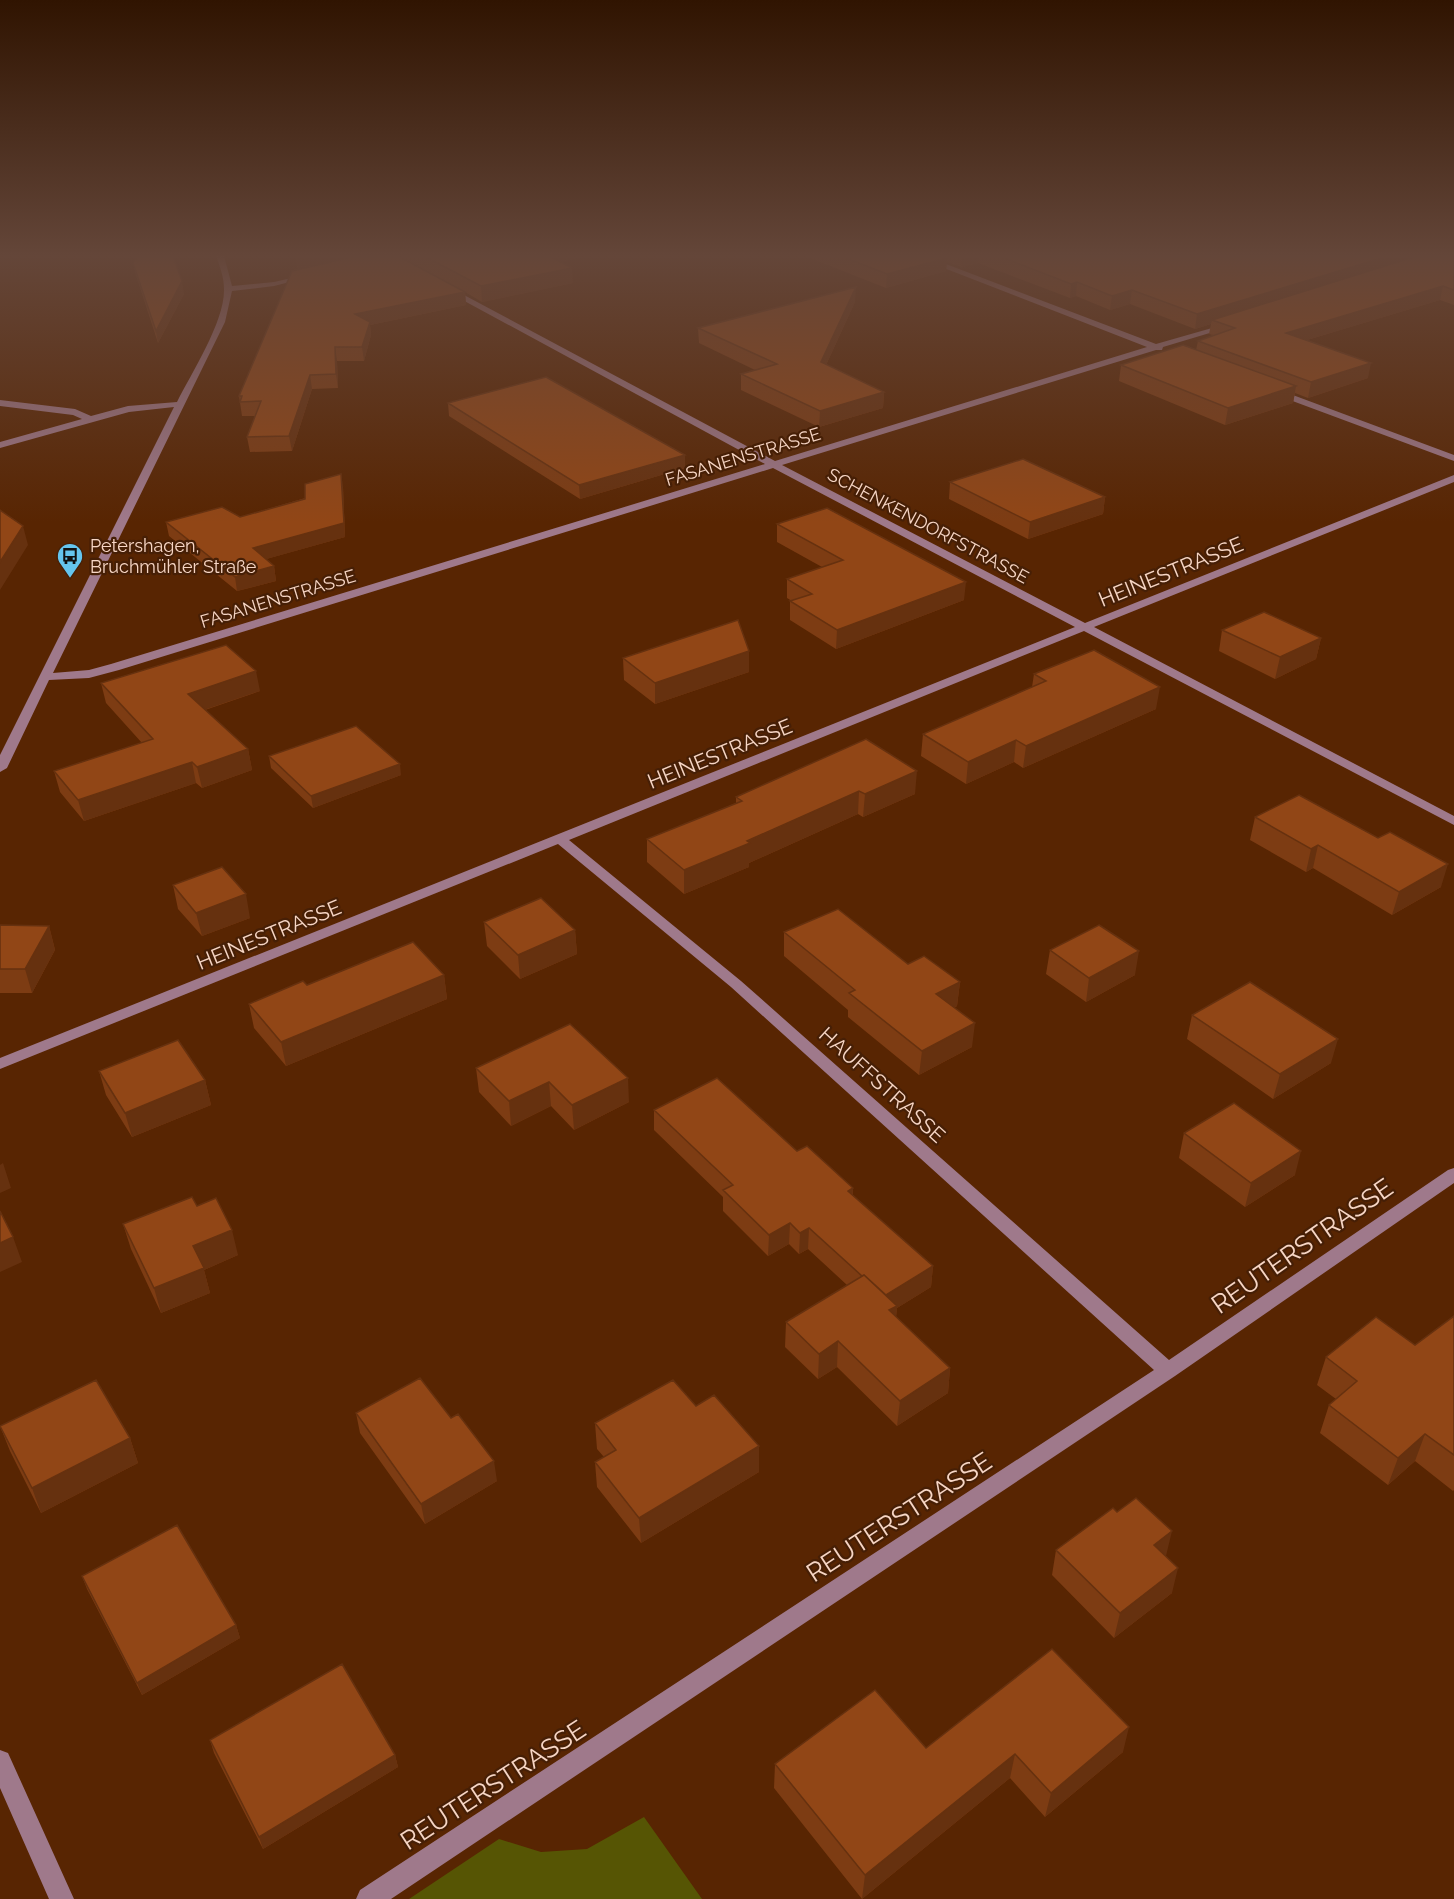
<svg xmlns="http://www.w3.org/2000/svg" width="1454" height="1899" font-family="Raleway,sans-serif">
  <style>
    .green { fill: #565504 }
    .lines { fill: none; stroke-linecap: round; stroke-linejoin: round }
    .minor { fill: #9f798b; fill-rule: evenodd }
    .wall { fill: #7d3c13 }
    .shaded-wall { fill: #66310f }
    .building { fill: #914616; stroke: #66310f; stroke-width: 1.5 }
    .labels { text-anchor: middle; stroke-width: 4.5; stroke-linejoin: round; paint-order: stroke }
    .far-street-label { font-size: 18px; fill: #f7d6c5; stroke: #461f06 }
    .far-poi-label { font-size: 18px; fill: #f7d6c5; stroke: #461f06; text-anchor: start }
    .street-label { font-size: 21px; fill: #f7d6c5; stroke: #461f06 }
    .near-street-label { font-size: 26px; fill: #f7d6c5; stroke: #461f06 }
  </style>
  <rect width="100%" height="100%" fill="#582502"/>
  <path class="green" d="M 644,1817 L 702,1899 L 409,1899 L 499,1839 L 541,1852 L 587,1849 Z"/>
  <g class="lines">
    <path class="minor" d="M 216,256 L 224,256 L 232,286 L 274,282 L 305,275 L 309,277 L 274,286 L 232,291 L 225,322 L 53,673 L 89,670 L 111,664 L 765,464 L 446,291 L 446,287 L 449,287 L 775,461 L 1147,347 L 913,256 L 925,256 L 1156,344 L 1233,322 L 1233,326 L 1163,347 L 1162,350 L 1156,350 L 782,465 L 1085,623 L 1454,475 L 1454,482 L 1094,627 L 1454,816 L 1454,825 L 1084,631 L 569,840 L 741,981 L 1169,1360 L 1448,1170 L 1454,1168 L 1454,1183 L 1175,1376 L 391,1899 L 356,1899 L 360,1890 L 1154,1370 L 731,987 L 558,844 L 0,1069 L 0,1058 L 1075,627 L 773,468 L 119,670 L 89,678 L 49,680 L 7,768 L 0,772 L 0,755 L 174,407 L 129,412 L 0,448 L 0,442 L 82,419 L 73,415 L 0,406 L 0,400 L 75,409 L 91,416 L 128,406 L 177,402 C 192,372 225,321 224,289 C 224,277 220,267 216,256 Z
      M 1274,388 L 1454,455 L 1454,461 L 1271,393 L 1271,389 Z
      M 0,1750 L 8,1753 L 74,1899 L 49,1899 L 0,1788 Z"/>
  </g>
  <path class="wall" d="M 401,256 L 581,257 L 560,262 L 573,283 L 482,302 L 465,292 L 466,305 L 370,325 L 371,335 L 364,361 L 337,361 L 338,388 L 312,389 L 292,451 L 250,452 L 247,437 L 255,416 L 242,416 L 239,396 L 297,270 L 401,258 Z
    M 805,256 L 1454,256 L 1454,305 L 1440,300 L 1307,340 L 1368,378 L 1308,398 L 1295,393 L 1293,403 L 1225,425 L 1119,381 L 1121,365 L 1196,350 L 1198,341 L 1213,335 L 1209,334 L 1211,324 L 1195,329 L 1130,304 L 1110,310 L 1076,296 L 1070,298 L 978,263 L 961,267 L 947,262 L 946,271 L 886,288 Z
    M 133,263 L 184,294 L 158,343 L 136,275 Z
    M 855,302 L 826,365 L 884,392 L 883,408 L 819,427 L 741,390 L 741,374 L 755,370 L 699,343 L 698,328 Z
    M 448,403 L 685,468 L 580,499 L 449,416 Z
    M 950,482 L 1105,497 L 1103,514 L 1028,539 L 949,499 Z
    M 343,487 L 345,537 L 266,559 L 274,566 L 276,581 L 237,591 L 169,536 L 166,522 L 240,517 Z
    M 777,524 L 964,600 L 836,649 L 790,620 L 790,601 L 792,601 L 787,598 L 787,579 L 822,567 L 777,542 Z
    M 1222,630 L 1321,638 L 1316,659 L 1275,679 L 1219,651 Z
    M 623,658 L 749,672 L 655,704 L 624,680 Z
    M 1034,674 L 1156,709 L 1023,768 L 1014,762 L 966,784 L 921,756 L 923,734 L 1032,687 Z
    M 101,683 L 260,691 L 205,710 L 248,749 L 252,770 L 202,788 L 196,783 L 84,821 L 60,792 L 54,771 L 142,743 L 106,703 Z
    M 866,739 L 915,794 L 863,817 L 858,814 L 749,863 L 749,867 L 684,894 L 647,862 L 647,839 L 736,803 L 736,797 Z
    M 269,756 L 401,775 L 313,808 L 271,768 Z
    M 1255,817 L 1378,838 L 1441,887 L 1392,915 L 1313,868 L 1306,872 L 1250,840 Z
    M 173,885 L 250,918 L 202,936 L 178,909 Z
    M 484,922 L 575,930 L 577,954 L 520,979 L 487,946 Z
    M 0,925 L 49,926 L 55,950 L 32,993 L 0,993 Z
    M 784,932 L 908,964 L 960,982 L 957,1006 L 954,1008 L 972,1047 L 919,1075 L 848,1017 L 848,1010 L 784,956 Z
    M 1050,950 L 1135,975 L 1086,1002 L 1046,974 Z
    M 444,975 L 447,999 L 286,1066 L 254,1028 L 249,1004 L 307,985 Z
    M 1192,1015 L 1331,1063 L 1273,1099 L 1187,1039 Z
    M 570,1024 L 629,1102 L 574,1130 L 551,1106 L 511,1126 L 479,1092 L 476,1068 Z
    M 99,1071 L 205,1080 L 211,1105 L 132,1137 L 106,1095 Z
    M 654,1110 L 797,1151 L 853,1188 L 853,1196 L 933,1266 L 931,1287 L 897,1308 L 896,1317 L 950,1368 L 948,1393 L 897,1426 L 837,1367 L 818,1379 L 785,1347 L 786,1322 L 847,1285 L 808,1249 L 799,1254 L 789,1244 L 768,1256 L 723,1211 L 723,1197 L 654,1130 Z
    M 1184,1133 L 1295,1175 L 1245,1207 L 1179,1158 Z
    M 197,1206 L 238,1255 L 204,1270 L 210,1293 L 161,1313 L 131,1249 L 123,1224 Z
    M 1454,1316 L 1454,1490 L 1453,1491 L 1415,1461 L 1388,1485 L 1320,1433 L 1329,1405 L 1336,1399 L 1317,1385 L 1326,1357 L 1415,1345 Z
    M 696,1406 L 759,1472 L 641,1543 L 597,1487 L 595,1462 L 604,1457 L 597,1449 L 595,1423 Z
    M 356,1413 L 497,1481 L 425,1524 L 360,1433 Z
    M 0,1426 L 130,1438 L 138,1463 L 41,1513 L 10,1451 Z
    M 1056,1550 L 1166,1556 L 1172,1593 L 1114,1638 L 1052,1575 Z
    M 82,1576 L 236,1625 L 240,1638 L 142,1695 L 87,1589 Z
    M 210,1740 L 395,1755 L 398,1767 L 263,1849 L 214,1753 Z
    M 926,1748 L 1123,1752 L 1045,1817 L 1010,1778 L 862,1899 L 774,1788 L 775,1764 Z"/>
  <path class="shaded-wall" d="M 308,256 L 373,256 L 298,274 L 296,259 Z
    M 540,256 L 581,257 L 540,266 Z
    M 962,256 L 978,256 L 978,263 L 961,267 Z
    M 1388,256 L 1429,256 L 1212,320 L 1211,324 L 1195,329 L 1197,314 Z
    M 947,258 L 946,271 L 886,288 L 887,274 Z
    M 572,268 L 573,283 L 482,302 L 481,286 Z
    M 182,281 L 184,294 L 158,343 L 156,331 Z
    M 1077,282 L 1076,296 L 1070,298 L 1071,284 Z
    M 1443,286 L 1440,300 L 1284,347 L 1286,333 Z
    M 856,287 L 855,302 L 820,378 L 821,362 Z
    M 1132,290 L 1130,304 L 1110,310 L 1112,296 Z
    M 465,292 L 466,305 L 370,325 L 371,335 L 364,361 L 362,347 L 355,314 Z
    M 335,347 L 337,361 L 338,388 L 336,374 Z
    M 1371,363 L 1368,378 L 1308,398 L 1311,382 Z
    M 310,375 L 312,389 L 292,451 L 289,436 Z
    M 1296,386 L 1293,403 L 1225,425 L 1228,408 Z
    M 884,392 L 883,408 L 819,427 L 820,411 Z
    M 685,455 L 685,468 L 580,499 L 579,485 Z
    M 341,474 L 343,487 L 345,537 L 256,562 L 253,548 Z
    M 1105,497 L 1103,514 L 1028,539 L 1030,522 Z
    M 23,526 L 28,545 L 0,590 L 0,562 Z
    M 274,566 L 276,581 L 237,591 L 235,577 Z
    M 966,582 L 964,600 L 836,649 L 837,630 Z
    M 1321,638 L 1316,659 L 1275,679 L 1280,657 Z
    M 749,651 L 749,672 L 655,704 L 655,683 Z
    M 256,671 L 260,691 L 192,714 L 188,694 Z
    M 1160,687 L 1156,709 L 1023,768 L 1026,746 Z
    M 1016,740 L 1014,762 L 966,784 L 968,762 Z
    M 248,749 L 252,770 L 202,788 L 197,767 Z
    M 192,762 L 196,783 L 84,821 L 78,800 Z
    M 400,764 L 401,775 L 313,808 L 311,796 Z
    M 917,771 L 915,794 L 863,817 L 865,794 Z
    M 859,791 L 858,814 L 749,863 L 749,867 L 684,894 L 684,870 Z
    M 1318,845 L 1313,868 L 1306,872 L 1311,849 Z
    M 1448,864 L 1441,887 L 1392,915 L 1399,892 Z
    M 246,894 L 250,918 L 202,936 L 196,913 Z
    M 49,926 L 55,950 L 32,993 L 25,969 Z
    M 575,930 L 577,954 L 520,979 L 518,955 Z
    M 1139,951 L 1135,975 L 1086,1002 L 1089,978 Z
    M 444,975 L 447,999 L 286,1066 L 281,1042 Z
    M 960,982 L 957,1006 L 934,1018 L 936,994 Z
    M 975,1023 L 972,1047 L 919,1075 L 922,1051 Z
    M 1338,1039 L 1331,1063 L 1273,1099 L 1280,1074 Z
    M 628,1078 L 629,1102 L 574,1130 L 572,1105 Z
    M 205,1080 L 211,1105 L 132,1137 L 125,1113 Z
    M 549,1082 L 551,1106 L 511,1126 L 509,1101 Z
    M 1301,1151 L 1295,1175 L 1245,1207 L 1251,1183 Z
    M 3,1163 L 11,1188 L 0,1193 L 0,1165 Z
    M 853,1188 L 852,1209 L 848,1191 Z
    M 790,1223 L 789,1244 L 768,1256 L 769,1235 Z
    M 809,1228 L 808,1249 L 799,1254 L 800,1233 Z
    M 232,1230 L 238,1255 L 204,1270 L 210,1293 L 161,1313 L 154,1288 L 193,1246 Z
    M 13,1237 L 22,1262 L 0,1272 L 0,1243 Z
    M 933,1266 L 931,1287 L 897,1308 L 895,1331 L 884,1296 Z
    M 838,1341 L 837,1367 L 818,1379 L 819,1354 Z
    M 950,1368 L 948,1393 L 897,1426 L 900,1401 Z
    M 1425,1434 L 1415,1461 L 1388,1485 L 1398,1458 Z
    M 130,1438 L 138,1463 L 41,1513 L 32,1488 Z
    M 759,1446 L 759,1472 L 641,1543 L 639,1518 Z
    M 494,1461 L 497,1481 L 425,1524 L 421,1504 Z
    M 1172,1531 L 1166,1556 L 1154,1545 Z
    M 1178,1568 L 1172,1593 L 1114,1638 L 1120,1613 Z
    M 236,1625 L 240,1638 L 142,1695 L 137,1683 Z
    M 1129,1727 L 1123,1752 L 1045,1817 L 1051,1793 Z
    M 1015,1754 L 1010,1778 L 862,1899 L 865,1875 Z
    M 395,1755 L 398,1767 L 263,1849 L 259,1837 Z"/>
  <path class="building" d="M 138,256 L 173,256 L 182,281 L 156,331 L 133,263 Z
    M 297,256 L 308,256 L 296,259 Z
    M 356,256 L 398,256 L 465,292 L 355,314 L 370,322 L 362,347 L 335,347 L 336,374 L 310,375 L 289,436 L 247,437 L 261,401 L 240,402 L 242,396 L 239,396 L 292,271 Z
    M 424,256 L 549,256 L 572,268 L 481,286 Z
    M 841,256 L 944,256 L 947,258 L 887,274 Z
    M 999,256 L 1388,256 L 1197,314 L 1132,290 L 1112,296 L 1077,282 L 1071,284 Z
    M 1417,256 L 1454,256 L 1454,290 L 1443,286 L 1286,333 L 1371,363 L 1311,382 L 1198,341 L 1235,328 L 1212,320 Z
    M 856,287 L 821,362 L 884,392 L 820,411 L 741,374 L 777,364 L 698,328 Z
    M 1183,345 L 1296,386 L 1228,408 L 1121,365 Z
    M 546,377 L 685,455 L 579,485 L 448,403 Z
    M 1023,459 L 1105,497 L 1030,522 L 950,482 Z
    M 341,474 L 344,523 L 253,548 L 274,566 L 235,577 L 166,522 L 222,507 L 240,517 L 305,499 L 305,484 Z
    M 827,508 L 966,582 L 837,630 L 790,601 L 812,594 L 787,579 L 843,560 L 777,524 Z
    M 0,510 L 23,526 L 0,562 Z
    M 1264,612 L 1321,638 L 1280,657 L 1222,630 Z
    M 738,620 L 749,651 L 655,683 L 623,658 Z
    M 226,645 L 256,671 L 188,694 L 248,749 L 197,767 L 192,762 L 78,800 L 54,771 L 153,739 L 101,683 Z
    M 1094,650 L 1160,687 L 1026,746 L 1016,740 L 968,762 L 923,734 L 1046,681 L 1034,674 Z
    M 356,726 L 400,764 L 311,796 L 269,756 Z
    M 866,739 L 917,771 L 865,794 L 859,791 L 747,841 L 750,843 L 684,870 L 647,839 L 742,801 L 736,797 Z
    M 1299,795 L 1378,838 L 1390,832 L 1448,864 L 1399,892 L 1318,845 L 1311,849 L 1255,817 Z
    M 222,867 L 246,894 L 196,913 L 173,885 Z
    M 541,898 L 575,930 L 518,955 L 484,922 Z
    M 838,909 L 908,964 L 924,956 L 960,982 L 936,994 L 975,1023 L 922,1051 L 849,993 L 855,990 L 784,932 Z
    M 0,925 L 49,926 L 25,969 L 0,969 Z
    M 1099,925 L 1139,951 L 1089,978 L 1050,950 Z
    M 413,942 L 444,975 L 281,1042 L 249,1004 L 303,981 L 307,985 Z
    M 1250,982 L 1338,1039 L 1280,1074 L 1192,1015 Z
    M 570,1024 L 628,1078 L 572,1105 L 549,1082 L 509,1101 L 476,1068 Z
    M 178,1040 L 205,1080 L 125,1113 L 99,1071 Z
    M 717,1078 L 797,1151 L 807,1146 L 853,1188 L 848,1191 L 933,1266 L 886,1295 L 864,1275 L 862,1276 L 809,1228 L 800,1233 L 790,1223 L 769,1235 L 723,1190 L 733,1185 L 654,1110 Z
    M 1234,1103 L 1301,1151 L 1251,1183 L 1184,1133 Z
    M 192,1197 L 197,1206 L 216,1198 L 232,1230 L 193,1246 L 204,1268 L 154,1288 L 123,1224 Z
    M 0,1211 L 13,1237 L 0,1243 Z
    M 864,1275 L 897,1306 L 889,1310 L 950,1368 L 900,1401 L 838,1341 L 819,1354 L 786,1322 Z
    M 1454,1316 L 1454,1455 L 1425,1434 L 1398,1458 L 1329,1405 L 1357,1381 L 1326,1357 L 1376,1317 L 1415,1345 Z
    M 420,1378 L 451,1418 L 458,1414 L 494,1461 L 421,1504 L 356,1413 Z
    M 96,1380 L 130,1438 L 32,1488 L 0,1426 Z
    M 673,1380 L 696,1406 L 714,1395 L 759,1446 L 639,1518 L 595,1462 L 616,1450 L 595,1423 Z
    M 1136,1498 L 1172,1531 L 1154,1545 L 1178,1568 L 1120,1613 L 1056,1550 L 1113,1508 L 1117,1512 Z
    M 177,1525 L 236,1625 L 137,1683 L 82,1576 Z
    M 1052,1649 L 1129,1727 L 1051,1793 L 1015,1754 L 865,1875 L 775,1764 L 875,1690 L 926,1748 Z
    M 342,1664 L 395,1755 L 259,1837 L 210,1740 Z"/>
  <linearGradient id="sky" x2="0" y2="1"><stop stop-color="#301401"/><stop offset="0.49" stop-color="#644639"/><stop offset="1" stop-color="#644639" stop-opacity="0"/></linearGradient>
  <rect width="1454" height="522" fill="url(#sky)"/>
  <defs>
    <g id="bus-pin" transform="scale(1.35)"><path d="M0 17L-7.5 6A9.5 9.5 0 1 1 7.5 6Z" fill="#65c5ee" stroke="#461f06"/><path d="M-5-6H5V4H4V6H2V4H-2V6H-4V4H-5ZM-3.5-4V0h7V-4ZM-3.5 1.2v1.5H-2V1.2ZM2 1.2v1.5H3.5V1.2Z" fill="#111"/></g>
  </defs>
  <g fill-rule="evenodd">
    <use href="#bus-pin" x="70" y="556"/>
  </g>
  <g class="labels">
    <g class="far-street-label">
      <text transform="translate(743 457) rotate(-17)" y="6">FASANENSTRASSE</text>
      <text transform="translate(928 526) rotate(28)" y="6">SCHENKENDORFSTRASSE</text>
      <text transform="translate(278 599) rotate(-17)" y="6">FASANENSTRASSE</text>
    </g>
    <g class="far-poi-label">
      <text x="90" y="552">Petershagen,<tspan x="90" dy="21">Bruchmühler Straße</tspan></text>
    </g>
    <g class="street-label">
      <text transform="translate(1171 572) rotate(-22)" y="7">HEINESTRASSE</text>
      <text transform="translate(720 754) rotate(-22)" y="7">HEINESTRASSE</text>
      <text transform="translate(269 935) rotate(-22)" y="7">HEINESTRASSE</text>
      <text transform="translate(882 1085) rotate(42)" y="7">HAUFFSTRASSE</text>
    </g>
    <g class="near-street-label">
      <text transform="translate(1302 1246) rotate(-35)" y="9">REUTERSTRASSE</text>
      <text transform="translate(899 1517) rotate(-33)" y="9">REUTERSTRASSE</text>
      <text transform="translate(493 1785) rotate(-33)" y="9">REUTERSTRASSE</text>
    </g>
  </g>
</svg>
